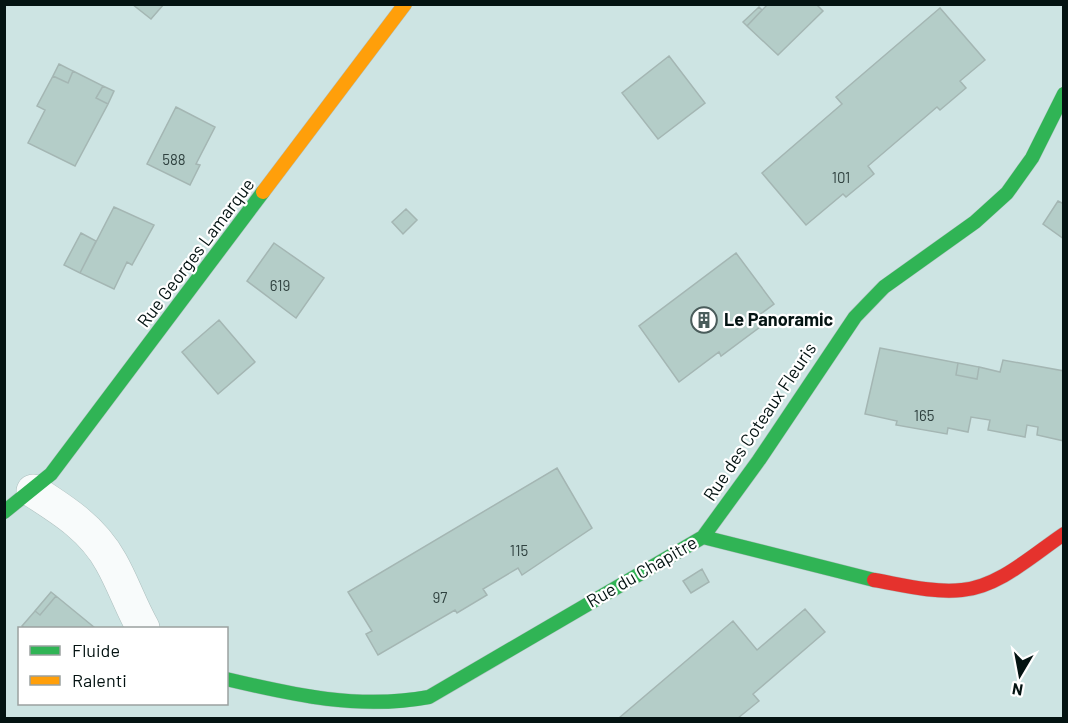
<svg xmlns="http://www.w3.org/2000/svg" width="1068" height="723" font-family="Barlow,sans-serif">
  <style>
    .building { fill: #b4cdc8; stroke: #a4b6b3; stroke-width: 1.5 }
    .lines { fill: none; stroke-linecap: round; stroke-linejoin: round }
    .street-casing { stroke: #adbfbe; stroke-width: 34 }
    .fast-casing { stroke: #adbfbe; stroke-width: 15 }
    .slow-casing { stroke: #adbfbe; stroke-width: 15 }
    .jam-casing { stroke: #adbfbe; stroke-width: 15 }
    .street { stroke: #f8fbfb; stroke-width: 33 }
    .fast { stroke: #30b455; stroke-width: 14 }
    .slow { stroke: #ff9f0a; stroke-width: 14 }
    .jam { stroke: #e5322d; stroke-width: 14 }
    .labels { text-anchor: middle; stroke-width: 4.5; stroke-linejoin: round; paint-order: stroke }
    .number-label { font-size: 15px; fill: #304240 }
    .street-label { font-size: 18px; fill: #041312; stroke: #fff }
    .poi-label { font-size: 18px; font-weight: bold; fill: #041312; stroke: #fff; text-anchor: start }
  </style>
  <rect width="100%" height="100%" fill="#cde4e3"/>
  <path class="building" d="M 132,4 L 164,4 L 151,19 Z
    M 768,4 L 816,4 L 823,11 L 778,55 L 747,26 Z
    M 759,7 L 762,10 L 747,26 L 743,22 Z
    M 940,8 L 985,60 L 960,81 L 966,88 L 940,110 L 937,107 L 868,166 L 874,174 L 846,197 L 843,194 L 806,225 L 762,173 L 842,104 L 836,97 Z
    M 669,56 L 705,103 L 658,139 L 622,93 Z
    M 59,64 L 73,71 L 68,83 L 53,76 Z
    M 73,71 L 103,86 L 96,98 L 108,104 L 75,166 L 28,143 L 45,110 L 37,106 L 53,76 L 68,83 Z
    M 103,86 L 114,91 L 108,104 L 96,98 Z
    M 176,107 L 215,127 L 196,164 L 200,165 L 190,185 L 147,164 Z
    M 1058,201 L 1064,204 L 1064,239 L 1043,224 Z
    M 114,207 L 154,225 L 132,265 L 127,262 L 114,289 L 80,273 Z
    M 406,209 L 417,220 L 403,234 L 392,222 Z
    M 81,233 L 96,241 L 80,273 L 64,265 Z
    M 274,243 L 324,278 L 296,318 L 247,281 Z
    M 736,253 L 774,304 L 758,316 L 764,324 L 721,356 L 719,352 L 679,382 L 639,326 Z
    M 219,320 L 255,362 L 218,394 L 182,352 Z
    M 880,348 L 958,363 L 956,375 L 977,379 L 979,367 L 1000,372 L 1003,360 L 1064,371 L 1064,441 L 1037,435 L 1038,427 L 1027,425 L 1025,437 L 988,430 L 990,420 L 971,417 L 968,432 L 948,428 L 947,434 L 896,425 L 897,421 L 865,414 Z
    M 958,363 L 979,367 L 977,379 L 956,375 Z
    M 557,468 L 592,528 L 522,575 L 518,568 L 483,589 L 487,595 L 457,613 L 455,610 L 378,655 L 366,634 L 372,631 L 348,592 Z
    M 702,569 L 709,582 L 691,593 L 683,581 Z
    M 51,592 L 56,596 L 40,615 L 35,611 Z
    M 56,596 L 95,628 L 24,628 L 22,626 L 35,611 L 40,615 Z
    M 805,609 L 825,632 L 753,694 L 759,701 L 738,718 L 619,718 L 733,621 L 757,650 Z"/>
  <g class="lines">
    <g class="street-casing">
      <path id="street" d="M 33,491 C 63,510 93,529 111,562 C 123,583 131,607 143,628"/>
    </g>
    <g class="fast-casing">
      <path id="fast" d="M 4,512 L 51,474 L 263,192
        M 703,537 L 759,460 L 855,317 L 884,287 L 975,222 L 1007,193 L 1032,158 L 1064,94
        M 226,679 C 294,695 359,710 429,697 L 703,537 L 874,580"/>
    </g>
    <g class="slow-casing">
      <path id="slow" d="M 263,192 L 405,4"/>
    </g>
    <g class="jam-casing">
      <path id="jam" d="M 874,580 C 903,585 933,593 962,590 C 999,587 1034,554 1064,534"/>
    </g>
    <use href="#street" class="street"/>
    <use href="#fast" class="fast"/>
    <use href="#slow" class="slow"/>
    <use href="#jam" class="jam"/>
  </g>
  <defs>
    <g id="building-ring" transform="scale(1.35)"><circle r="9.5" fill="#fff" stroke="#4a5c5b" stroke-width="1.5"/><path d="M-4-6H4V6H1V3H-1V6H-4ZM-2.5-4.3h1.7v1.8h-1.7ZM.8-4.3h1.7v1.8H.8ZM-2.5-1h1.7V.8h-1.7ZM.8-1h1.7V.8H.8Z" fill="#4a5c5b"/></g>
  </defs>
  <g fill-rule="evenodd">
    <use href="#building-ring" x="704" y="320"/>
  </g>
  <g class="labels">
    <g class="number-label">
      <text x="174" y="165">588</text>
      <text x="841" y="183">101</text>
      <text x="280" y="291">619</text>
      <text x="924" y="421">165</text>
      <text x="519" y="556">115</text>
      <text x="440" y="603">97</text>
    </g>
    <g class="street-label">
      <text transform="translate(196 253) rotate(-53)" y="6">Rue Georges Lamarque</text>
      <text transform="translate(760 422) rotate(-56)" y="6">Rue des Coteaux Fleuris</text>
      <text transform="translate(642 572) rotate(-30)" y="6">Rue du Chapitre</text>
    </g>
    <g class="poi-label">
      <text x="724" y="326">Le Panoramic</text>
    </g>
  </g>
  <rect width="1068" height="723" fill="none" stroke="#041312" stroke-width="12"/>
  <rect x="18" y="627" width="210" height="78" fill="#ffffff" stroke="#9ba1a0" stroke-width="1.5"/>
  <rect x="30" y="646" width="30" height="9" fill="#30b455" stroke="#9ba1a0" stroke-width="1.5"/>
  <text x="72" y="657" font-size="18" fill="#041312">Fluide</text>
  <rect x="30" y="676" width="30" height="9" fill="#ff9f0a" stroke="#9ba1a0" stroke-width="1.5"/>
  <text x="72" y="687" font-size="18" fill="#041312">Ralenti</text>
  <g transform="translate(1020 675) rotate(190)" stroke="#ffffff" stroke-width="4.5" paint-order="stroke">
  <path d="M0-4.5L10 22L0 15L-10 22Z" fill="#041312"/>
  <text y="-9" font-size="16" font-weight="bold" text-anchor="middle" fill="#041312">N</text>
  </g>
</svg>
